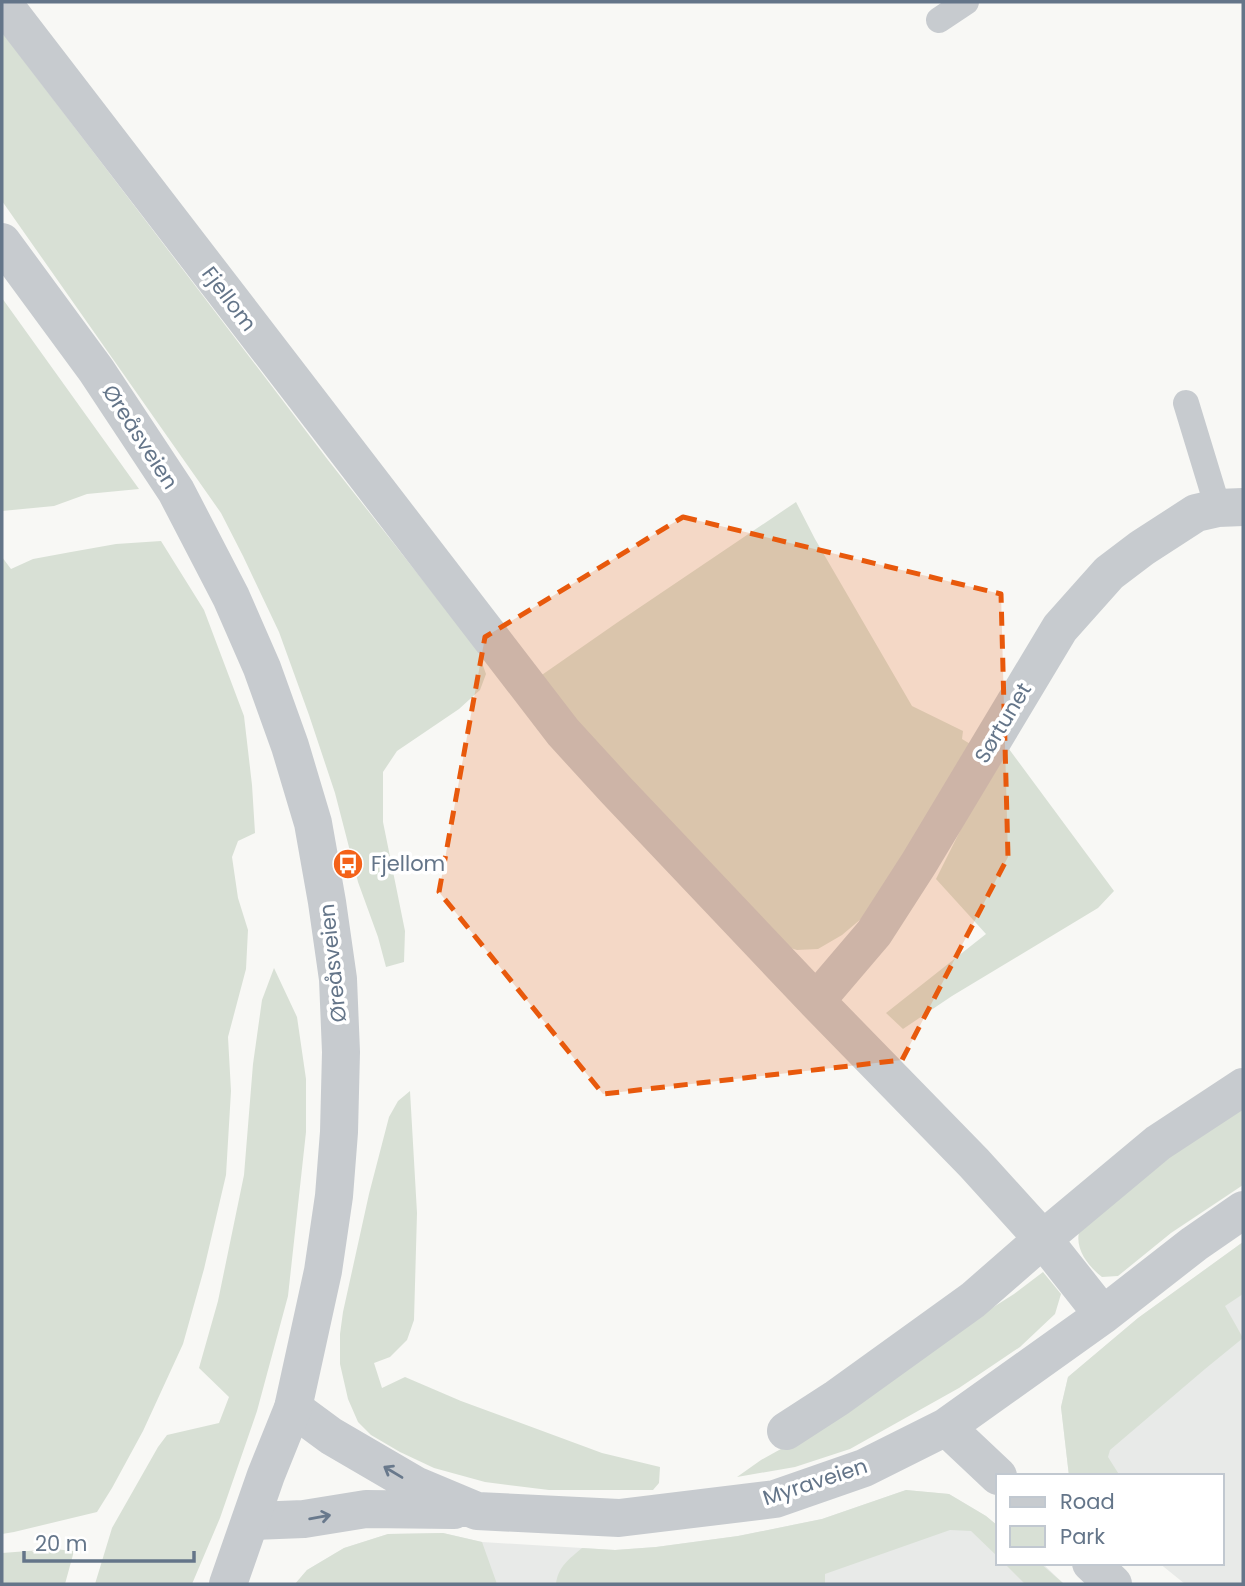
<svg xmlns="http://www.w3.org/2000/svg" width="1245" height="1586" font-family="Poppins,sans-serif">
  <style>
    .built { fill: #e8eae8 }
    .green { fill: #d8e0d5 }
    .lines { fill: none; stroke-linecap: round; stroke-linejoin: round }
    .service { stroke: #c7cbcf; stroke-width: 26 }
    .minor { stroke: #c7cbcf; stroke-width: 38 }
    .tertiary { stroke: #c7cbcf; stroke-width: 38 }
    .oneway { stroke: #69798c }
    .marked { fill: #e8590c; fill-opacity: 0.2; stroke: #e8590c; stroke-width: 5; stroke-dasharray: 14 9; stroke-linejoin: round }
    .labels { text-anchor: middle; stroke-width: 7; stroke-linejoin: round; paint-order: stroke }
    .street-label { font-size: 21px; fill: #647589; stroke: #fff }
    .poi-label { font-size: 21px; fill: #647589; stroke: #fff; text-anchor: start }
  </style>
  <rect width="100%" height="100%" fill="#f8f8f5"/>
  <path class="built" d="M 1243,1242 L 1243,1584 L 1185,1584 L 1159,1563 L 1222,1563 L 1222,1476 L 1069,1476 L 1061,1407 L 1068,1377 L 1138,1318 Z
    M 906,1490 L 949,1494 L 986,1516 L 998,1526 L 998,1563 L 1042,1563 L 1064,1584 L 295,1584 L 307,1570 L 344,1548 L 388,1534 L 443,1533 L 482,1542 L 615,1550 L 656,1547 L 738,1536 L 822,1519 Z"/>
  <path class="green" d="M 2,32 L 328,460 L 477,649 L 486,674 L 480,690 L 459,709 L 397,751 L 383,772 L 383,822 L 405,931 L 404,962 L 386,967 L 378,937 L 358,882 L 335,793 L 309,715 L 279,632 L 243,556 L 221,513 L 2,201 Z
    M 2,298 L 139,489 L 87,494 L 54,506 L 2,511 Z
    M 796,502 L 815,539 L 912,706 L 963,731 L 962,739 L 972,745 L 874,908 L 842,935 L 818,949 L 797,950 L 777,944 L 536,679 L 618,622 Z
    M 161,541 L 204,610 L 244,716 L 252,785 L 255,833 L 238,841 L 232,857 L 238,898 L 248,930 L 246,969 L 228,1037 L 231,1091 L 226,1175 L 204,1269 L 183,1344 L 143,1431 L 112,1488 L 97,1512 L 14,1532 L 2,1534 L 2,557 L 11,569 L 33,559 L 71,552 L 116,544 Z
    M 1009,749 L 1114,891 L 1098,908 L 952,996 L 903,1029 L 886,1013 L 986,934 L 936,879 L 963,825 Z
    M 274,968 L 297,1017 L 306,1079 L 306,1132 L 288,1296 L 257,1411 L 220,1518 L 192,1584 L 95,1584 L 112,1528 L 158,1447 L 167,1435 L 219,1423 L 229,1397 L 199,1368 L 218,1301 L 244,1175 L 253,1064 L 262,1000 Z
    M 410,1091 L 417,1213 L 414,1320 L 407,1340 L 390,1357 L 374,1363 L 382,1388 L 405,1377 L 461,1401 L 602,1453 L 660,1467 L 659,1483 L 653,1490 L 549,1490 L 485,1482 L 434,1468 L 400,1452 L 371,1435 L 358,1422 L 348,1399 L 340,1364 L 340,1334 L 343,1312 L 369,1194 L 389,1117 L 398,1101 Z
    M 1243,1104 L 1243,1185 L 1171,1233 L 1118,1276 L 1102,1277 C 1089,1267 1075,1250 1079,1232 C 1081,1227 1084,1221 1086,1216 Z
    M 1243,1242 L 1243,1294 L 1225,1306 L 1243,1338 L 1205,1369 L 1110,1450 L 1108,1457 L 1120,1476 L 1069,1476 L 1061,1407 L 1068,1377 L 1138,1318 Z
    M 1043,1272 L 1061,1294 L 1055,1314 L 1020,1347 L 959,1388 L 850,1449 L 795,1467 L 737,1477 L 761,1460 L 797,1440 L 863,1390 L 1014,1294 Z
    M 906,1490 L 949,1494 L 986,1516 L 998,1526 L 998,1557 L 971,1531 L 950,1530 L 825,1574 L 825,1584 L 556,1584 C 558,1567 569,1559 582,1548 L 615,1550 L 656,1547 L 738,1536 L 822,1519 Z
    M 443,1533 L 482,1542 L 497,1584 L 295,1584 L 307,1570 L 344,1548 L 388,1534 Z
    M 54,1549 L 74,1551 L 65,1584 L 2,1584 L 2,1553 Z
    M 1004,1563 L 1040,1563 L 1064,1584 L 1025,1584 Z"/>
  <g class="lines">
    <path class="service" d="M 939,20 L 966,2
      M 1186,403 L 1218,508"/>
    <path class="minor" d="M 2,2 L 563,732 L 616,790 L 816,1001
      M 1103,1315 L 1043,1239 L 974,1163 L 816,1001 L 874,933 L 919,863 L 1060,628 L 1109,573 L 1142,548 L 1196,513 L 1218,508 L 1243,507
      M 293,1408 L 331,1436 L 415,1485 L 477,1511 L 619,1518 L 775,1499 L 864,1468 L 946,1427 L 1103,1315 L 1194,1244 L 1243,1210
      M 946,1427 L 998,1476
      M 786,1431 L 837,1398 L 973,1300 L 1043,1239 L 1158,1143 L 1243,1087
      M 252,1521 L 304,1519 L 366,1509 L 454,1510
      M 1091,1563 L 1113,1584"/>
    <path class="tertiary" d="M 2,242 L 96,370 L 176,491 L 231,597 L 262,668 L 290,746 L 313,823 L 327,902 L 338,979 L 341,1052 L 339,1132 L 334,1196 L 323,1271 L 293,1408 L 266,1475 L 228,1584"/>
  </g>
  <defs><path id="oneway-shaft" d="M-6 0H5M1.5-3L5.5 0L1.5 3" fill="none" stroke-width="1.6" stroke-linecap="round" stroke-linejoin="round" transform="scale(1.75)"/></defs>
  <g class="oneway">
    <use href="#oneway-shaft" transform="translate(393 1472) rotate(-149)"/>
    <use href="#oneway-shaft" transform="translate(320 1517) rotate(-10)"/>
  </g>
  <path class="marked" d="M 683,517 L 1001,594 L 1008,857 L 902,1060 L 603,1094 L 439,892 L 485,637 Z"/>
  <defs>
    <g id="bus-disc" transform="scale(1.575)"><circle r="9.5" fill="#f46219" stroke="#fff"/><path d="M-5-6H5V4H4V6H2V4H-2V6H-4V4H-5ZM-3.5-4V0h7V-4ZM-3.5 1.2v1.5H-2V1.2ZM2 1.2v1.5H3.5V1.2Z" fill="#fff"/></g>
  </defs>
  <g fill-rule="evenodd">
    <use href="#bus-disc" x="348" y="864"/>
  </g>
  <g class="labels">
    <g class="street-label">
      <text transform="translate(229 299) rotate(53)" y="7">Fjellom</text>
      <text transform="translate(140 437) rotate(57)" y="7">Øreåsveien</text>
      <text transform="translate(1003 723) rotate(-59)" y="7">Sørtunet</text>
      <text transform="translate(333 963) rotate(-96)" y="7">Øreåsveien</text>
      <text transform="translate(815 1482) rotate(-18)" y="7">Myraveien</text>
    </g>
    <g class="poi-label">
      <text x="371" y="871">Fjellom</text>
    </g>
  </g>
  <rect width="1245" height="1586" fill="none" stroke="#647589" stroke-width="7"/>
  <rect x="996" y="1474" width="228" height="91" fill="#ffffff" stroke="#c1c8d0" stroke-width="2"/>
  <rect x="1010" y="1497" width="35" height="10" fill="#c7cbcf" stroke="#c1c8d0" stroke-width="2"/>
  <text x="1060" y="1509" font-size="21" fill="#647589">Road</text>
  <rect x="1010" y="1526" width="35" height="21" fill="#d8e0d5" stroke="#c1c8d0" stroke-width="2"/>
  <text x="1060" y="1544" font-size="21" fill="#647589">Park</text>
  <path d="M24 1551v10h170v-10" fill="none" stroke="#647589" stroke-width="3.5"/>
  <text x="35" y="1551" font-size="21" fill="#647589" stroke="#ffffff" stroke-width="5" paint-order="stroke">20 m</text>
</svg>
